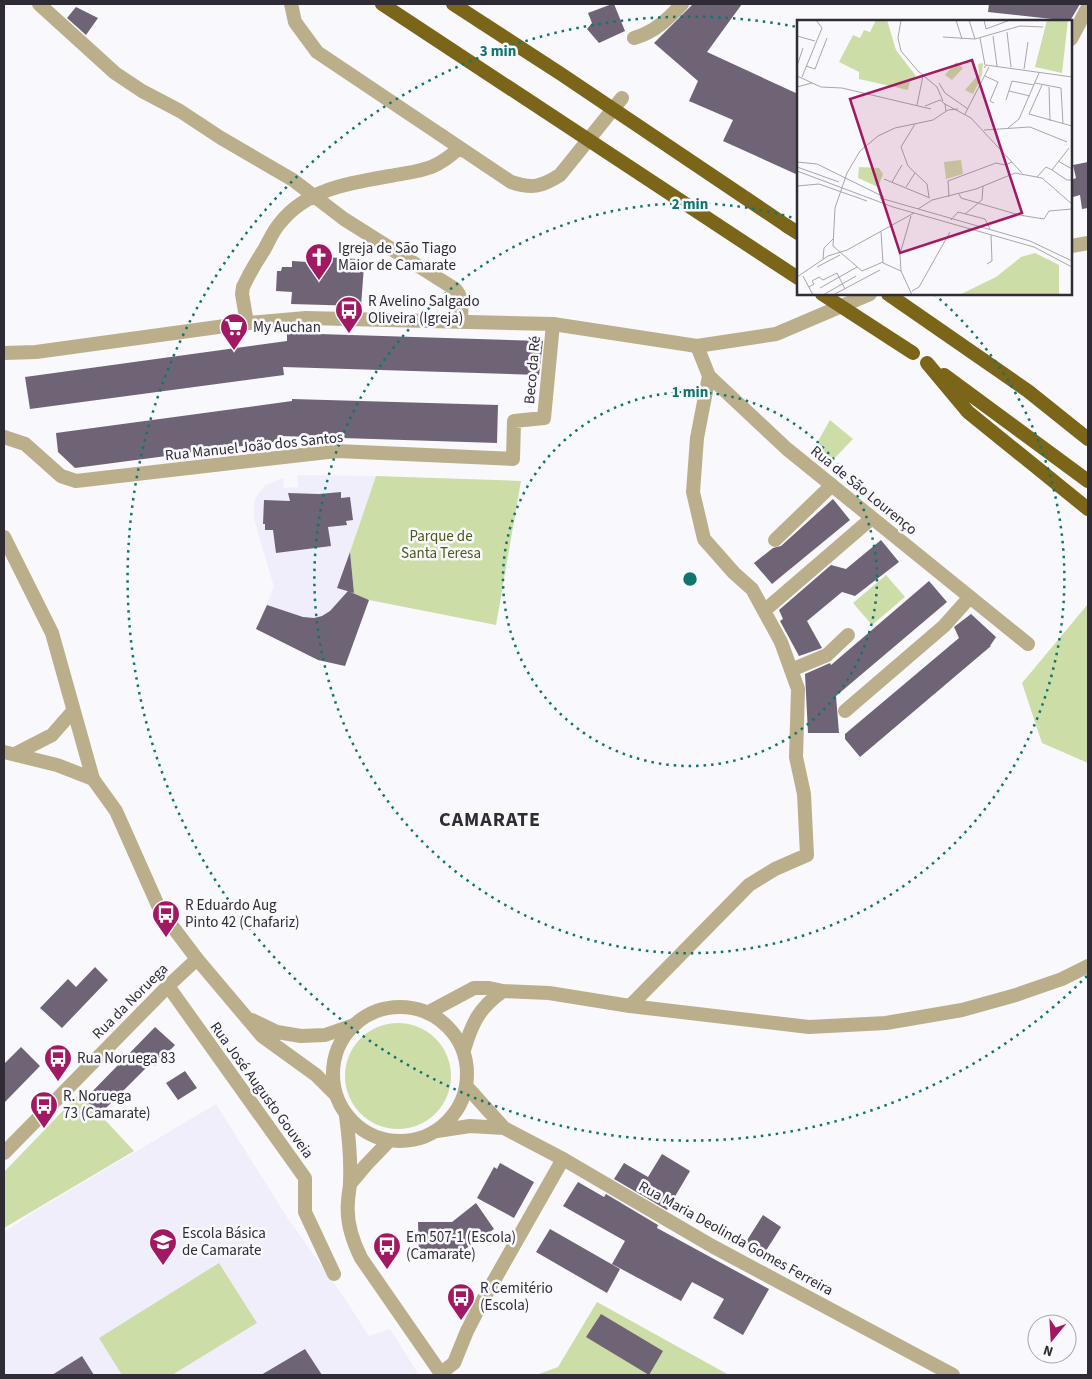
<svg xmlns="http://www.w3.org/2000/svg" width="1092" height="1379" font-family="'Source Sans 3',sans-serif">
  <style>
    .built { fill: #f1eefb }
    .green { fill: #cddda7 }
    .building { fill: #6f6376 }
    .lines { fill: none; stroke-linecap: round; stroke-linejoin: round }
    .minor { stroke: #baaf8a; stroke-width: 14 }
    .tertiary { stroke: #baaf8a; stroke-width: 14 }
    .trunk { stroke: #7a6518; stroke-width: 14 }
    .trunk-bridge { stroke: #7a6518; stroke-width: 14 }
    .ring { fill: none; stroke: #0f766e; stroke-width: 2.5; stroke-dasharray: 2.5 5 }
    .labels { text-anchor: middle; stroke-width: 5; stroke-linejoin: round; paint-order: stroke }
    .poi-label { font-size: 15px; fill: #2f2c35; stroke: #f9f8fc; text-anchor: start }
    .street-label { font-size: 15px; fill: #2f2c35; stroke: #f9f8fc }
    .park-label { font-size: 15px; fill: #4c5a1c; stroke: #f9f8fc }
    .district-label { font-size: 20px; font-weight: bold; letter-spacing: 1px; fill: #2f2c35; stroke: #f9f8fc }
    .inset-road { fill: none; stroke: #a8a6ac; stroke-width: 1 }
    .view { fill: #a21963; fill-opacity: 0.15; stroke: #a21963; stroke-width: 2.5 }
    .inset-edge { fill: none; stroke: #2f2c35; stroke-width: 2.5 }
    .centre { fill: #0f766e; stroke: #f9f8fc; stroke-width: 2.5 }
    .ring-label { font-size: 15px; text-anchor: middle; font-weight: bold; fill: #0f766e; stroke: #f9f8fc; stroke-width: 5; stroke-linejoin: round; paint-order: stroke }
  </style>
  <rect width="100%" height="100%" fill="#f9f8fc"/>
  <path class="built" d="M 297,475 L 376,476 L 350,552 L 354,593 L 369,600 L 345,666 L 318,660 L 256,629 L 274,587 L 254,519 L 254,501 L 259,492 L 266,485 L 283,478 L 284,488 L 298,487 Z
    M 216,1104 L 287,1217 L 345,1299 L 369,1336 L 390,1329 L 419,1375 L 4,1375 L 4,1232 L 37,1210 Z"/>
  <path class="green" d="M 830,420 L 853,439 L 829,464 L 813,450 Z
    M 376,476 L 521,481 L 496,625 L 369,600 L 354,594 L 350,552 Z
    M 886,575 L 905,597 L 872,625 L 853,603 Z
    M 1088,604 L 1088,763 L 1042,743 L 1022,683 Z
    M345 1076a53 53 0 1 1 106 0a53 53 0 1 1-106 0Z
    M 80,1093 L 134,1151 L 4,1228 L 4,1172 Z
    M 219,1263 L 257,1323 L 172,1375 L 122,1375 L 99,1338 Z
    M 597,1302 L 729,1375 L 536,1375 L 558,1367 Z"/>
  <path class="building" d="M 612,4 L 614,4 L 625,31 L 599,43 L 587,29 L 592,23 L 588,13 Z
    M 693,4 L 742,4 L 707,52 L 798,94 L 798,175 L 723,141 L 733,120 L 689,101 L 698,81 L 654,43 Z
    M 989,4 L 1080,4 L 1070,21 L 988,12 Z
    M 76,7 L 98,18 L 86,35 L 67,18 Z
    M 1088,162 L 1088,208 L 1082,209 L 1080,195 L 1073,197 L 1071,180 L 1076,178 L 1073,165 Z
    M 324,257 L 357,259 L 357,266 L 364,266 L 361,306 L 291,304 L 292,292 L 276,291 L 277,271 L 281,271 L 282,267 L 292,267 L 292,261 L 324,263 Z
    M 287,333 L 543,341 L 539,375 L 283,367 L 284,375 L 30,409 L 25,377 L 287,341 Z
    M 292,399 L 498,405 L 497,443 L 280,436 L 281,441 L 75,468 L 58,452 L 56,433 L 292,401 Z
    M 341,492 L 341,498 L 350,497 L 353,520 L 346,521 L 347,525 L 328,527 L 331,546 L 276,553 L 273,530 L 265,530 L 265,524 L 263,524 L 264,500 L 290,501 L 288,493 L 319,494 Z
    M 833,499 L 850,520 L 772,584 L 754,563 L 773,548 L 781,546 Z
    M 881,540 L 899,562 L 855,596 L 842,592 L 807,621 L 822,648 L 799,656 L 780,621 L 783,619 L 779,610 L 831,565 L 846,569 Z
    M 350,552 L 354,593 L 337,588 Z
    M 929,581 L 947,602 L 836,696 L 839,733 L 808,733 L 805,674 L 830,663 L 831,665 Z
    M 348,591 L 369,600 L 345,666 L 318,660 L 256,629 L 267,605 L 303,617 L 314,618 L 322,616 L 330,611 Z
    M 971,614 L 996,637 L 990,646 L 991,646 L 860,757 L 845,739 L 845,734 L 959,638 L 954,627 Z
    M 95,967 L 108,980 L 62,1028 L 40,1008 L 68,979 L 76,987 Z
    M 155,1027 L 175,1045 L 155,1066 L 152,1062 L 100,1114 L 85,1099 Z
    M 21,1047 L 40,1066 L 4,1103 L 4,1064 Z
    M 185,1071 L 197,1088 L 178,1100 L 166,1083 Z
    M 662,1154 L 690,1171 L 667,1210 L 614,1179 L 624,1163 L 648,1177 Z
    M 500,1163 L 534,1182 L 514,1218 L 477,1198 L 494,1167 L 497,1169 Z
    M 578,1182 L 604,1197 L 606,1194 L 658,1225 L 657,1228 L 769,1289 L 743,1335 L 713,1318 L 724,1299 L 692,1282 L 681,1301 L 612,1264 L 625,1241 L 563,1206 Z
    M 476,1203 L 494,1229 L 461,1252 L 419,1254 L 418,1222 L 452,1222 Z
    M 763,1215 L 781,1227 L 762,1257 L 744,1245 Z
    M 550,1229 L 620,1269 L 607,1293 L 536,1252 Z
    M 601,1314 L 663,1351 L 649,1375 L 586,1337 Z
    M 305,1349 L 322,1375 L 261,1375 Z
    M 82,1356 L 94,1375 L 52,1375 Z"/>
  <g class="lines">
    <path class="minor" d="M 39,4 L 115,73 L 142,91 L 180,111 L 221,138 L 293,180 L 344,219 L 455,289 C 464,298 461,309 461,322
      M 291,4 L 295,22 L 317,52 L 511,182 C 532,189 541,187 560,175 L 622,98
      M 634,38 C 655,32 668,19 682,4
      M 1071,39 L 1088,7
      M 247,323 L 242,294 L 243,287 C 249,274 256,262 264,250 C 269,241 273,231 280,223 C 307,189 349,183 390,176 C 421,170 435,171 459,148
      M 697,346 L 709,376 L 787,449 L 1028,644
      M 4,437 L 25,444 L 61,476 L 76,481 L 337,451 L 513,459 L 514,421 L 544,418 L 553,324
      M 775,540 L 832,485
      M 764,611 L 872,518
      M 791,670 L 827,655 L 848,635
      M 845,711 L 944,626 L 970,597
      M 4,752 L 57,765 L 93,779
      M 15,754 L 52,735 L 73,711
      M 168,986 L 305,1178 L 305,1212 L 334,1274
      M 630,1006 L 749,885 L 775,869 L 807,855 L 804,794 L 796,757 L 798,689 L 781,642 L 752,589 L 734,573 L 704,539 L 693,492 L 697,438 L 709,376
      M 4,1153 L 168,986 L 197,959
      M 441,1373 L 454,1363 L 467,1331 L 483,1300 L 563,1159"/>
    <path class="tertiary" d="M 1071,246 L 1088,243
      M 4,353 L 36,352 L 247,323 L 306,318 L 553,324 L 697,346 L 776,334 L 870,294
      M 4,537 L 52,633 L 93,779 L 116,811 L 160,910 L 197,959 L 262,1036 L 316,1075 L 335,1094
      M333 1074a67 67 0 1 1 134 0a67 67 0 1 1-134 0Z
      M 431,1011 L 474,988 L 489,988 L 503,991 L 549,993 L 630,1006 L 809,1027 L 886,1023 L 962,1010 L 1016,995 L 1062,979 L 1088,966
      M 252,1020 L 277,1032 L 301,1036 L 325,1035 L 351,1026
      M 464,1050 C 472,1023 479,1008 503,991
      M 467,1087 L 504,1128 L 563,1159 L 712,1246 L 953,1375
      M 346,1116 C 349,1138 351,1160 350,1182 C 350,1189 348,1195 348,1202 C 346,1222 352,1240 361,1258 L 442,1375
      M 437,1131 L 470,1126 L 504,1128
      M 350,1184 L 366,1165 L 389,1141"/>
    <path class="trunk" d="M 787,226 L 798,233
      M 888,294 L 1028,391 L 1088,439
      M 927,363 L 968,412 L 1088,509
      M 944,375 L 1088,481"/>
    <path class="trunk-bridge" d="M 382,4 L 798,278
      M 453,4 L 561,74 L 787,226
      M 822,294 L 913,353"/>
  </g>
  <g class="ring">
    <circle cx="690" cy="579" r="187"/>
    <path d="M934 294A375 375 0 1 1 797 219"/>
    <path d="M1087 976A562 562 0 1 1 797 27"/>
  </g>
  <defs>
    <g id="church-pin" transform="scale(1.4375)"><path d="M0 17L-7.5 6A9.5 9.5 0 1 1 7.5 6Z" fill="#a21963" stroke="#f9f8fc"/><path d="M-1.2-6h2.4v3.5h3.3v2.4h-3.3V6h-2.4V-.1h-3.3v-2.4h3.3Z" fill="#fff"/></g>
    <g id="bus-pin" transform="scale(1.4375)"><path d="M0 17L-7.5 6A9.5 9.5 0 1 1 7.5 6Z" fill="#a21963" stroke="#f9f8fc"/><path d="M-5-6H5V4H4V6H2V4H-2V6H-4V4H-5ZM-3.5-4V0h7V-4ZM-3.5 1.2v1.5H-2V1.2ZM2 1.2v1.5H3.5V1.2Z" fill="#fff"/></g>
    <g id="supermarket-pin" transform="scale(1.4375)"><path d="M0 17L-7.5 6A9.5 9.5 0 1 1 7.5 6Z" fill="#a21963" stroke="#f9f8fc"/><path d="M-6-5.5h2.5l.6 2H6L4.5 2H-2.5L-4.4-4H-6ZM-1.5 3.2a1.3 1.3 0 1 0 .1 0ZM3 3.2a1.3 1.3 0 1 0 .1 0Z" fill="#fff"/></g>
    <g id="school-pin" transform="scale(1.4375)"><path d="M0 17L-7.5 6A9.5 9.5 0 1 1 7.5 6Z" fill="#a21963" stroke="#f9f8fc"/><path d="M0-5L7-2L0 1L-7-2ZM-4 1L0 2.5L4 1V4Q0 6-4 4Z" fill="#fff"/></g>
  </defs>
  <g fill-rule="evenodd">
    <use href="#church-pin" x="319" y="257"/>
    <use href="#bus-pin" x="349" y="310"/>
    <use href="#supermarket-pin" x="234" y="327"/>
    <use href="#bus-pin" x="166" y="914"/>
    <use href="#bus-pin" x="58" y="1058"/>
    <use href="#bus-pin" x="44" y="1105"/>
    <use href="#school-pin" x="163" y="1242"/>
    <use href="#bus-pin" x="387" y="1246"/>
    <use href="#bus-pin" x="461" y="1297"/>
  </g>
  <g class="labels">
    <g class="poi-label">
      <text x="338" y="253">Igreja de São Tiago<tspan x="338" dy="17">Maior de Camarate</tspan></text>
      <text x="368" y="306">R Avelino Salgado<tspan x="368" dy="17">Oliveira (Igreja)</tspan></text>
      <text x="253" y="332">My Auchan</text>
      <text x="185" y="910">R Eduardo Aug<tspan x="185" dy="17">Pinto 42 (Chafariz)</tspan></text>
      <text x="77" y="1063">Rua Noruega 83</text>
      <text x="63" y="1101">R. Noruega<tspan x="63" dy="17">73 (Camarate)</tspan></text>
      <text x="182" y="1238">Escola Básica<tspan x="182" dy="17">de Camarate</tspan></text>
      <text x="406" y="1242">Em 507-1 (Escola)<tspan x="406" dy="17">(Camarate)</tspan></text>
      <text x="480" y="1293">R Cemitério<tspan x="480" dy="17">(Escola)</tspan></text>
    </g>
    <g class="street-label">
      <text transform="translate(532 370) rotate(-85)" y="5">Beco da Ré</text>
      <text transform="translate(254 446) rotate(-6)" y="5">Rua Manuel João dos Santos</text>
      <text transform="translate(864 490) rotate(39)" y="5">Rua de São Lourenço</text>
      <text transform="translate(130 1001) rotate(-45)" y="5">Rua da Noruega</text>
      <text transform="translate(262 1090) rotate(54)" y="5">Rua José Augusto Gouveia</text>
      <text transform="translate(736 1238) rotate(29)" y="5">Rua Maria Deolinda Gomes Ferreira</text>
    </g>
    <g class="park-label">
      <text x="441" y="541">Parque de<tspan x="441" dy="17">Santa Teresa</tspan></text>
    </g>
    <g class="district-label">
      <text x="490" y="826">CAMARATE</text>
    </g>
  </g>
  <g transform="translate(797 20)">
    <rect width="275" height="275" fill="#f9f8fc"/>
    <path d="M 79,0 L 90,0 L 99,30 L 119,56 L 113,61 L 111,70 L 62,59 L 62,52 L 42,42 L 56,15 L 63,18 L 67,10 L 73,12 ZM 250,0 L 271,0 L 265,53 L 238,47 ZM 159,42 L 166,48 L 155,60 L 148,55 ZM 186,43 L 185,55 L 176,74 L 168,70 L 182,54 L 181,44 ZM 164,140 L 166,154 L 149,159 L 147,142 ZM 62,147 L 82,148 L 86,154 L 81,167 L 61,158 ZM 238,233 L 262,245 L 262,275 L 162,275 L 199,257 L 224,237 Z" fill="#cddda7"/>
    <path class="inset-road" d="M 104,0 L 101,18 L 104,31 L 121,51 L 140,67 L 146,81M 159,0 L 165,19M 172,0 L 178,19M 187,0 L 189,9 L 213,0M 210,12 L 214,47M 0,16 L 18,21M 196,16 L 200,46M 146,17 L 178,19 L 223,6 L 246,7M 183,18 L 188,45M 0,46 L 6,28M 9,46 L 18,49 L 30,18M 187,48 L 189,45 L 275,57M 227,49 L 231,22M 0,56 L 24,67 L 45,68 L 134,89M 188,56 L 201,62 L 193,81 L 197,83M 5,57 L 25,8 L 19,0M 142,63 L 148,73 L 171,89M 238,63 L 264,68 L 266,104M 245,65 L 232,94 L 275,106M 0,67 L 15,63M 252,67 L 253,101M 212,71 L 233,76M 209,80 L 215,61 L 237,65M 148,84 L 174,98 L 225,153M 120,85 L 126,56M 128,86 L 143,80 L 148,84 L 149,91M 168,94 L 192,47M 118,104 L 104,127 L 111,146 L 130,164 L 132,177M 211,108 L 222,99 L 242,53M 187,110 L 233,107 L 270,122M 261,141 L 275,149M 0,142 L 20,144 L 87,177M 0,147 L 42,162M 255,150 L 270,160 L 275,160M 0,151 L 96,187 L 237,227 L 275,247M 240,157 L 249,147 L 255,150 L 272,128M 87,159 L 133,178M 95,162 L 105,145M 0,166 L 22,164 L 70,181M 109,167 L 118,153M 162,174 L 164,178 L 222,195 L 247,199 L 252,191 L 275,189M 152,177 L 151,161 L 199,143 L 208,145 L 215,142M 83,178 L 233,221 L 275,241M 121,189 L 135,180 L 179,169 L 218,153 L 245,158 L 275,184M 168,194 L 185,180 L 186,166M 114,196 L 103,234 L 104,251 L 115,275M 154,200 L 161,192 L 188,199 L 193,209M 84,212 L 86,243 L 104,251M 26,239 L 27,228 L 36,219M 86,242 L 65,251 L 36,226 L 38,188 L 50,153 L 63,131 L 81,116 L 98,108 L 136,100 L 151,90 L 161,89M 190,244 L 195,241 L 194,215M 20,247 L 43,235M 6,256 L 16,275M 0,257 L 31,236 L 50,230 L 117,193M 12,267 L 17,264 L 15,261 L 22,257 L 26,260 L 40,253 L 48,269M 23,268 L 60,247M 115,271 L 122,267 L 153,212M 26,275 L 59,256M 36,275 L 83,250"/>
    <path class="view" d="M 175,40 L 225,193 L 103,233 L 53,79 Z"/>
    <rect width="275" height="275" class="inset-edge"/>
  </g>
  <circle cx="690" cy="579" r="8" class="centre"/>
  <g class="ring-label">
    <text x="498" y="56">3 min</text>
    <text x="690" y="209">2 min</text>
    <text x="690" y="397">1 min</text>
  </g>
  <rect width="1092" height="1379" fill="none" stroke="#2f2c35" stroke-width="10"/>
  <g transform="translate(1052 1339) rotate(198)"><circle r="24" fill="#f9f8fc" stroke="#a8a6ac"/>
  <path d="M0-4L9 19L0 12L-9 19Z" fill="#a21963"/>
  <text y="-8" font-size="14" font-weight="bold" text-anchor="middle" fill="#2f2c35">N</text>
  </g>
</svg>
